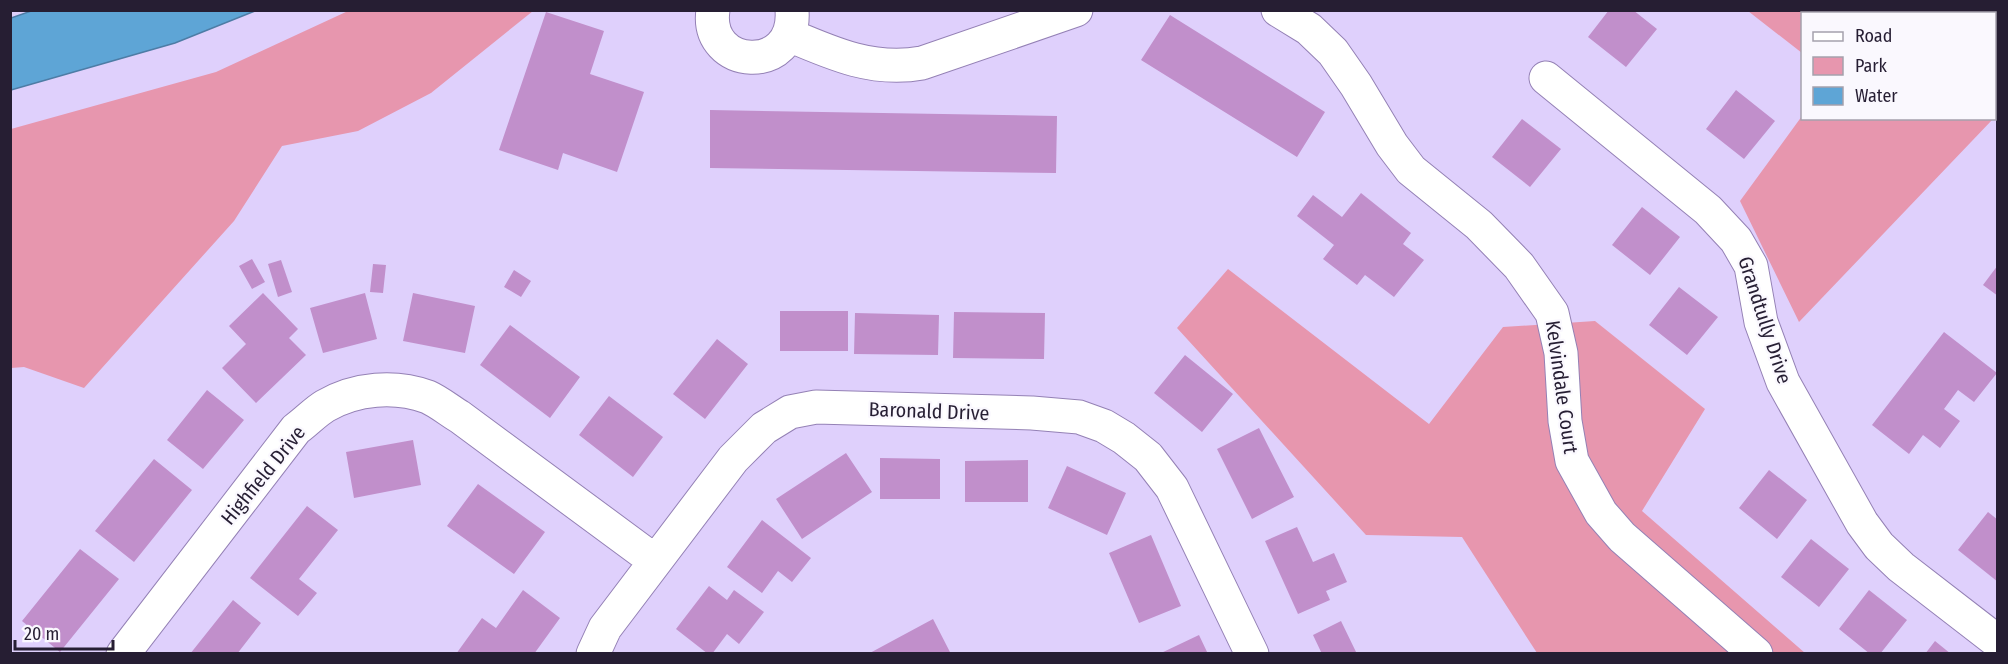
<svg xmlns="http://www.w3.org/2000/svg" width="2008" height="664" font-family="'Fira Sans Condensed',sans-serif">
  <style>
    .green { fill: #e796ae }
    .water { fill: #5ea5d6; stroke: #4d7ca5; stroke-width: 1.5 }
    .building { fill: #c18fcb }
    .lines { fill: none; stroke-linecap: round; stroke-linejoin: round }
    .minor-casing { stroke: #9481b5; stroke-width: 35 }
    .minor { stroke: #fff; stroke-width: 33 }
    .labels { text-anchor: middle; stroke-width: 4.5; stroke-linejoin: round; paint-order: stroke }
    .street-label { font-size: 20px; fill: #261e33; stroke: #faf8fe }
  </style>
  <rect width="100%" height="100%" fill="#dfd0fc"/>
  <path class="green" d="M 348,11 L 533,11 L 431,93 L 358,131 L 282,146 L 234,221 L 84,388 L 24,367 L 11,368 L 11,129 L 216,72 Z
    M 1748,11 L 1997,11 L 1997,113 L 1995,117 L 1994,14 L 1802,14 L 1802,53 Z
    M 1802,116 L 1802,118 L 1993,119 L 1799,322 L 1740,201 Z
    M 1228,269 L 1429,424 L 1503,327 L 1595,321 L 1705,409 L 1642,511 L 1805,653 L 1537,653 L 1462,537 L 1366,535 L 1177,328 Z"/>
  <path class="water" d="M 34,10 L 255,10 L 255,11 L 175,43 L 11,90 L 11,18 Z"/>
  <path class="building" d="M 1609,10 L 1633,10 L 1657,29 L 1626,67 L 1588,37 Z
    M 546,12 L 604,31 L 590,74 L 644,92 L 617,172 L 563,153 L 558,170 L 499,150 Z
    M 1170,15 L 1325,112 L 1297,157 L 1141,60 Z
    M 1736,90 L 1775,121 L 1744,159 L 1706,129 Z
    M 710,110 L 1057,116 L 1056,173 L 710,168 Z
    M 1522,119 L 1561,149 L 1530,187 L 1492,157 Z
    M 1361,193 L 1411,233 L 1403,244 L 1424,260 L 1394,297 L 1365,275 L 1357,285 L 1323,259 L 1334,245 L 1297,216 L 1313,195 L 1342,217 Z
    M 1642,207 L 1680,237 L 1650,275 L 1612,245 Z
    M 252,259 L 265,282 L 252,289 L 239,266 Z
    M 281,260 L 292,292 L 278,297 L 268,264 Z
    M 373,264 L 386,265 L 383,293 L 370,292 Z
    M 1998,265 L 1998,296 L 1983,285 Z
    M 514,270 L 531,281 L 521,297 L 504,287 Z
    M 1679,287 L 1718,317 L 1687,355 L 1649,325 Z
    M 263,293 L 298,329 L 289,338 L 306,355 L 256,403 L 222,368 L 246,344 L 229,326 Z
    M 365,293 L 377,339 L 323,353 L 310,308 Z
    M 413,293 L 475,306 L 465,353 L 403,341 Z
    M 780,311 L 848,311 L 848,351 L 780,351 Z
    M 954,312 L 1045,313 L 1044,359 L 953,358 Z
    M 855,313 L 939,315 L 938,355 L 854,354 Z
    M 510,325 L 580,377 L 550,418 L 480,365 Z
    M 1944,332 L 1997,373 L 1974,402 L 1958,390 L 1944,409 L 1960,421 L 1940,448 L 1923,435 L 1909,454 L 1872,425 Z
    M 717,339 L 748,364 L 705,419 L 673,394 Z
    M 1185,355 L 1233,394 L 1202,432 L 1154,393 Z
    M 207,390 L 244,420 L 203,469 L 167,440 Z
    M 609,396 L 663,437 L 633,477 L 579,435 Z
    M 1259,428 L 1294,497 L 1252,519 L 1217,449 Z
    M 413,440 L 421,485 L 354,498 L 346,452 Z
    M 846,453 L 872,492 L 802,539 L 776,499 Z
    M 880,458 L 940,459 L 940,499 L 880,499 Z
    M 154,459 L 192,490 L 134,562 L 95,531 Z
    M 1028,460 L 1028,502 L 965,502 L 965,461 Z
    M 1067,466 L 1126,493 L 1107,535 L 1048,508 Z
    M 1769,470 L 1807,500 L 1777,539 L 1739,508 Z
    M 478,484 L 545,532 L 514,574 L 447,526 Z
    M 307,506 L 338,530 L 299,579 L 317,593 L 298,616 L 250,578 Z
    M 1988,512 L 1998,520 L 1998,582 L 1958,550 Z
    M 762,520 L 811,558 L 792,582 L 778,571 L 762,593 L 727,567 Z
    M 1297,527 L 1313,562 L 1334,553 L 1347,582 L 1326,591 L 1330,600 L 1298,614 L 1265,541 Z
    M 1151,535 L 1181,606 L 1139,623 L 1109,553 Z
    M 1811,539 L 1849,569 L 1819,607 L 1781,577 Z
    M 80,549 L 119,579 L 60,652 L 22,621 Z
    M 709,586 L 727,600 L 734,590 L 764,612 L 739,644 L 727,634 L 712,654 L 708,654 L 676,629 Z
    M 523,590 L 560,618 L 534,654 L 456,654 L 482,618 L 496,628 Z
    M 1869,590 L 1907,620 L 1880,654 L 1870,654 L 1839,629 Z
    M 233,600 L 261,623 L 237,654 L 190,654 Z
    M 933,619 L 951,654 L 868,654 Z
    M 1341,621 L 1357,654 L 1322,654 L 1313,635 Z
    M 1199,635 L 1208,654 L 1159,654 Z
    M 1935,641 L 1951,654 L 1925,654 Z"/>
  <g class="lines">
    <g class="minor-casing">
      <path id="minor" d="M 713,10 C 704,70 797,76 792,10
        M 1278,10 L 1309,29 L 1333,52 L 1356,85 L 1392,145 L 1411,170 L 1479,225 L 1519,266 L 1552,313 L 1561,353 L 1565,421 L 1572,461 L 1601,513 L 1622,537 L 1756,654
        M 789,35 C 833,54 874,72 922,63 L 1076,10
        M 1546,78 L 1708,210 L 1736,240 L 1751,266 L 1761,322 L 1783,382 L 1862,523 L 1879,546 L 1901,567 L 1998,642
        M 123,654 L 296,429 C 306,422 315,412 325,406 C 356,388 395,385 428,397 C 439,402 450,411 460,417 L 655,561
        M 593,654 L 605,628 L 733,459 L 764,428 L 790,412 L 816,407 L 1032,413 L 1079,417 L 1104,426 L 1124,438 L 1148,457 L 1172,488 L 1252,654"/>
    </g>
    <use href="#minor" class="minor"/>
  </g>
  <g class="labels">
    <g class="street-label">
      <text transform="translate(1765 320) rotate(72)" y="7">Grandtully Drive</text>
      <text transform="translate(1562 387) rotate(82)" y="7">Kelvindale Court</text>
      <text transform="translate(929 411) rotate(2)" y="7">Baronald Drive</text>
      <text transform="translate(263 475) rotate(-51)" y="7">Highfield Drive</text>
    </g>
  </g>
  <rect width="2008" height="664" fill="none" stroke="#261e33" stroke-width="24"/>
  <rect x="1801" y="12" width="195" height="108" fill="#faf8fe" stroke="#a5a1ad" stroke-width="1.5"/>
  <rect x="1813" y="32" width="30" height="9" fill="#ffffff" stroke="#a5a1ad" stroke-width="1.5"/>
  <text x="1855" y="42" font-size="18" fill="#261e33">Road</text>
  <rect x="1813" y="57" width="30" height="18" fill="#e796ae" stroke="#a5a1ad" stroke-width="1.5"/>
  <text x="1855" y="72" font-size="18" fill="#261e33">Park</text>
  <rect x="1813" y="87" width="30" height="18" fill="#5ea5d6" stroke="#a5a1ad" stroke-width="1.5"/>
  <text x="1855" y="102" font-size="18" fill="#261e33">Water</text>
  <path d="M15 640v9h98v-9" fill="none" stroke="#261e33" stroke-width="3"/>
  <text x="24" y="640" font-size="18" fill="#261e33" stroke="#faf8fe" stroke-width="4.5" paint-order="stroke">20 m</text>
</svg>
